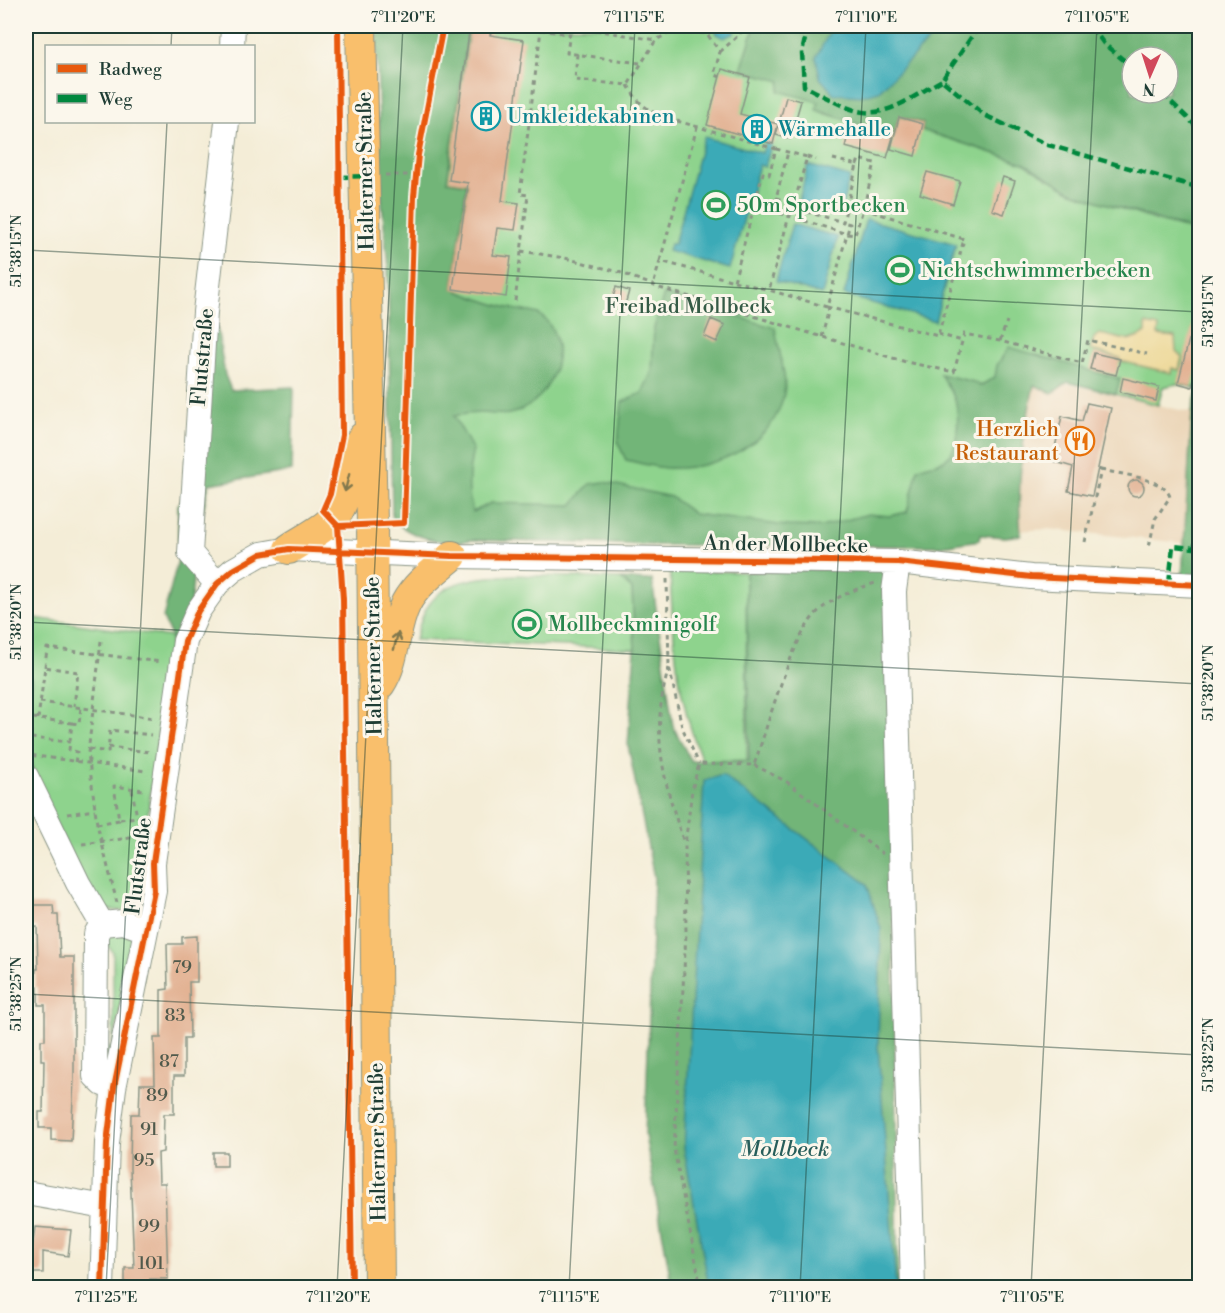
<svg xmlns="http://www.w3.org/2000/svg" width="1225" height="1313" font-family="'Libre Bodoni',serif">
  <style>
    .built { fill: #ecd7ba }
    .green { fill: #8ed38d; stroke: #568860; stroke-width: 1.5 }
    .forest { fill: #72b578; stroke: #487956; stroke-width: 1.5; fill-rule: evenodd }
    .sand { fill: #eeda9e; stroke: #868c69; stroke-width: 1.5 }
    .water { fill: #3aaab7; stroke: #2c7476; stroke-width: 1.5 }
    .building { fill: #e3b394 }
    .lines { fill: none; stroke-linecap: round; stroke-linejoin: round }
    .minor-casing { stroke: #8a9586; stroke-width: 26 }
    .major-casing { stroke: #8a9586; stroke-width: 32 }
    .path { stroke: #8a9586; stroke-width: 3; stroke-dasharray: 4.5 4.5; stroke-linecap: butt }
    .minor { stroke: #fff; stroke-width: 24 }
    .major { stroke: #f9bf6c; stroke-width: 30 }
    .quiet { stroke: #00873e; stroke-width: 4.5; stroke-dasharray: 9 4.5; stroke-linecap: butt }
    .cycleway-casing { stroke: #fbf7ec; stroke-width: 10 }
    .cycleway { stroke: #e8590c; stroke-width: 6 }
    .oneway { stroke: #81784d }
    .ticks { fill: none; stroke: #1f3d34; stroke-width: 1.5; stroke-opacity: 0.45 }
    .labels { text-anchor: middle; stroke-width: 6; stroke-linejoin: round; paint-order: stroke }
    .number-label { font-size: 18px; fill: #505a4c }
    .culture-label { font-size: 21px; fill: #0d838f; stroke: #fbf7ec; text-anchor: start }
    .street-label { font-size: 21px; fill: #1f3d34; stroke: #fbf7ec }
    .leisure-label { font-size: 21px; fill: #27864d; stroke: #fbf7ec; text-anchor: start }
    .park-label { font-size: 21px; fill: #355b46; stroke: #fbf7ec }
    .food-label { font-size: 21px; fill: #c56008; stroke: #fbf7ec; text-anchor: end }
    .water-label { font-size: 22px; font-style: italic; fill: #275e5b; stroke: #fbf7ec }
    .neatline { fill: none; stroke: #1f3d34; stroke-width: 2 }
    .ticks-label { font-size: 15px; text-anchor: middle; fill: #1f3d34 }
  </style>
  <rect width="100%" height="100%" fill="#fbf7ec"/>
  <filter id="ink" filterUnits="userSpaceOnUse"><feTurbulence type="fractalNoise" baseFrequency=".0167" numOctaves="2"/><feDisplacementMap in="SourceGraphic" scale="12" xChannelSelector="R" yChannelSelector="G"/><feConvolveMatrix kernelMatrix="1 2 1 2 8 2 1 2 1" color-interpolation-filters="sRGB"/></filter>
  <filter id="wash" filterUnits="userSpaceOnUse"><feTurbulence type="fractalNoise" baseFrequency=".008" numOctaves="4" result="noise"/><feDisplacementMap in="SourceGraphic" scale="24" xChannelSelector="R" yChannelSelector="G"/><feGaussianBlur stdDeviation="1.35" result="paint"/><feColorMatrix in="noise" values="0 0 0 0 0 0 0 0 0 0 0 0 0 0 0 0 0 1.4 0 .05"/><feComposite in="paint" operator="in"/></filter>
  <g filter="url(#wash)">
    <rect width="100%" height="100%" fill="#f4edd7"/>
    <path class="built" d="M 1011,375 L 1052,392 L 1067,384 L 1193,413 L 1184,543 L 1048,529 L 950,535 Z"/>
    <path class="green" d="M 469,26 L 755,26 L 741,70 L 782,81 L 780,91 L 820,102 L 817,111 L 893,134 L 899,117 L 923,124 L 922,130 L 1024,163 L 1070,191 L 1154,220 L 1199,232 L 1199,389 L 1177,384 L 1163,387 L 1158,405 L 1068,382 L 1052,393 L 1012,375 L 950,535 L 412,526 L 467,184 L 447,181 Z
      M 670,571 L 746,572 L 747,760 L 702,761 C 676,696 673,640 670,571 Z
      M 515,575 L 621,579 L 632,589 L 635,649 L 415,640 C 418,630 421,618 426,609 C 445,577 483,577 515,575 Z
      M 27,617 L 171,637 L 135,912 L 97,909 L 26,765 Z
      M 110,932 L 130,935 L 133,940 L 108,1074 L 105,1046 L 109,1050 L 113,1045 L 113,952 L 106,944 L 106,937 Z"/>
    <path class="forest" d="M 376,26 L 469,26 L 447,181 L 467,184 L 453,289 C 477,299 499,307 524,311 C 531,312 540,313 545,319 C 574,350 548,407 509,414 C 501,416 490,413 482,413 C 472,413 463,414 454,416 L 473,450 C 468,471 466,491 473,512 L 491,503 L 572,505 L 590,484 L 604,482 L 671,497 L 694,514 L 787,526 L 821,527 L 868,514 L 889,516 L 907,512 L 918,469 C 927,463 936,465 944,460 C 959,453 959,417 956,403 C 953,392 946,384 940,374 L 974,382 L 980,386 L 995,377 L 997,365 L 1009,347 L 1120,379 L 1116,394 L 1068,382 L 1052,393 L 1034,385 C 1023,435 1016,484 1021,535 L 1005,537 L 980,535 L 979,540 L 942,546 L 653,545 L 471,540 C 446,546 409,538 392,518 L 388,270 L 381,191 Z
      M 755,26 L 1199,26 L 1199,232 L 1101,202 L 1070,191 L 1024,163 L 922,130 L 923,123 L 899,117 L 894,135 L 816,110 L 819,102 L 779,91 L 781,81 L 741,70 ZM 1132,57 L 1168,57 L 1168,93 L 1132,93 Z
      M 664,294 L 775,328 C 777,342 786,375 785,387 C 779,443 716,471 666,468 C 653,467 639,463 626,460 L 618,443 L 622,402 L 642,393 L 652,371 L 654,328 Z
      M 217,328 L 225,375 L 231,390 L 294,387 L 292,471 L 209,484 L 197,537 L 191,600 L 178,652 L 163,618 L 178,560 L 178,505 L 196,474 L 209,330 Z
      M 1199,384 L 1199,579 L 1182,578 L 1192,412 Z
      M 889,567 L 898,1287 L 672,1287 L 645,1135 L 654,878 L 628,745 L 635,649 L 632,589 L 621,579 L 652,580 L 673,726 L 691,761 L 749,761 L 746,572 Z
      M 31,677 L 28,728 L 33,775 L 26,769 L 26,686 Z"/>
    <path class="sand" d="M 1146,324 L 1159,327 L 1158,335 L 1175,337 L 1176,351 L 1182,357 L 1179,370 L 1172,368 L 1171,373 L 1120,361 L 1120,358 L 1090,350 L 1094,338 L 1099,334 C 1118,336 1126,346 1146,333 Z"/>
    <path class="water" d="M 715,26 L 736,26 L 734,34 L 724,38 L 717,34 Z
      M 833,26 L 943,26 L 879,91 L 861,96 L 834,94 L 820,78 L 816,57 Z
      M 768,133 L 774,135 L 765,167 L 759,165 L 730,269 L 668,251 L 670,244 L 674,244 L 704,137 L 762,153 Z
      M 808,165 L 850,177 L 839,216 L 798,204 Z
      M 866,219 L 956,244 L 935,321 L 844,295 Z
      M 792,224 L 838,237 L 822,295 L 776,281 Z
      M 722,775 L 867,884 L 881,929 L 878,1046 L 896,1287 L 709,1287 L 684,1148 L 704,781 Z"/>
    <g id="blocks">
      <path class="building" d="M 470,26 L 492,26 L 490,35 L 524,40 L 502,201 L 519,203 L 515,230 L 497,228 L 493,255 L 511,257 L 506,297 L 453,289 L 468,183 L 449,180 Z
        M 722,69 L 750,77 L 740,114 L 778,124 L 773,144 L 707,125 Z
        M 786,97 L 801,101 L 790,139 L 776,135 Z
        M 899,117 L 923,124 L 915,156 L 891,149 Z
        M 850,126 L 893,137 L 887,158 L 845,147 Z
        M 927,172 L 960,181 L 953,204 L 920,194 Z
        M 1003,177 L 1015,181 L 1004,214 L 992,210 Z
        M 616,287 L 629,291 L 625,305 L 612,301 Z
        M 1195,316 L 1200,316 L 1200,359 L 1192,387 L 1178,383 Z
        M 711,319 L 725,325 L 717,342 L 704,336 Z
        M 1094,353 L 1120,359 L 1116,375 L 1090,369 Z
        M 1123,378 L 1159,387 L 1156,401 L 1120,392 Z
        M 1087,403 L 1111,408 L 1092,496 L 1068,491 L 1073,467 L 1052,461 L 1062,416 L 1082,421 Z
        M1128 488a8 8 0 1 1 16 0a8 8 0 1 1-16 0Z
        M 26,905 L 53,905 L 54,915 L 58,915 L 60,957 L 74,957 L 74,1078 L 71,1141 L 51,1140 L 51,1128 L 39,1128 L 39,1112 L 43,1112 L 44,1060 L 41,1060 L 41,1040 L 45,1040 L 45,1005 L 38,1005 L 38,987 L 35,987 L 36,969 L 38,969 L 37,927 L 26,926 Z
        M 197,936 L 197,982 L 189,982 L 190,1038 L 184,1038 L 184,1076 L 174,1076 L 174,1114 L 164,1114 L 163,1152 L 158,1153 L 159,1183 L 165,1183 L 168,1279 L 150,1279 L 150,1284 L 125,1284 L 125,1268 L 134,1268 L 130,1168 L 131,1114 L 139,1114 L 140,1084 L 155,1084 L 154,1038 L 161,1038 L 161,990 L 168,989 L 167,944 L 182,944 L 182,937 Z
        M 213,1152 L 227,1152 L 227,1166 L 213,1166 Z
        M 35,1227 L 71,1230 L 68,1256 L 43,1252 L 43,1273 L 27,1273 L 27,1257 L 31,1258 Z"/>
    </g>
  </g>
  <g filter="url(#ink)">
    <use href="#blocks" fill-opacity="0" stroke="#8a9586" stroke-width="1.5"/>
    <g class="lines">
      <g class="minor-casing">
        <path id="minor" d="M 232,46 L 233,26
          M 898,562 L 894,591 L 913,1288
          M 217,584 L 190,553 L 205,312 L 227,122
          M 26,776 L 78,883 L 102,924
          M 114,1088 L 103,1084 L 95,1076 L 96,934 L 102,924 L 123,922 L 146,930
          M 26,1193 L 105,1207
          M 102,1288 L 107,1143 L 114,1088 L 154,891 L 153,863 L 185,641 L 198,611 L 217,584 L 233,570 L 261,554 L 289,549 L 452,556 L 898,562 L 1031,577 L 1200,585"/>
      </g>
      <g class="major-casing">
        <path id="major" d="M 361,26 L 372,523 L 379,1288
          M 289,549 C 302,540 321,531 332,520 C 352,498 346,460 363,437
          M 380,684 C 396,660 393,629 406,603 C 416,584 436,570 452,556"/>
      </g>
      <path class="path" d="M 541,30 L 569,34
        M 720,52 L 740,34 L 742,26
        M 577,54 L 575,80 L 628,85 L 656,40 L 679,28 L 707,34 L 720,52 L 714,74 L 720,77
        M 640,63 L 567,53 L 571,26 L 656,40
        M 628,85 C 637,102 645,109 663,117 L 776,149 L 769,175 L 763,173 L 734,281 L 660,261 L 653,286
        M 776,149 L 807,157 L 793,208 L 843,222 L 857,165 L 833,159
        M 807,157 L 816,160
        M 857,165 L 859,159 L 875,163 L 863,209
        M 385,175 L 416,175
        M 757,197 L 775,202 L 788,152
        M 776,198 L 794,203
        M 754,206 L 789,216
        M 521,251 L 565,258 L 619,272 L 660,288 L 906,362 L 954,372 L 964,334 L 1000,341 L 1082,363 L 1088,340 L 1147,354
        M 660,261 L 697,127
        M 734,281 L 769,290
        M 515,301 L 528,195 L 520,194 L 541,30 L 517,26
        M 827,307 L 938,336 L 964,239 L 863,209 L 855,235 L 847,234 L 789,216 L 769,290 L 827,307 L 847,234 L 850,224 L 843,222
        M 938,334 L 962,341
        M 822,337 L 829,308
        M 1000,341 L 1007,321
        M 1101,470 C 1119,474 1165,478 1170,497 L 1155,519 L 1149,547
        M 1085,542 L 1101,470 L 1098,469
        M 667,579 L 669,666 L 682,727 L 699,764
        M 101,641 L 88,753 L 97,824 L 117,903
        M 45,667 L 47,648 L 161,662
        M 669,668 C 649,732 664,782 684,843
        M 40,702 L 154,718
        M 38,719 L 45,667 L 78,672 L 74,706
        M 72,723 L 79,724 L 81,707
        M 31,738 L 70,742
        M 108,747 L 150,752
        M 89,749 L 108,752 L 110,730 L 151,735
        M 75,762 L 77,752 L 69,750 L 72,723 L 32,718 L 29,755 L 146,771
        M 754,765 L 787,782 L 883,854
        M 132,790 L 137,817
        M 67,814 L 95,810
        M 120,819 L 137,817
        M 97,824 L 119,820 L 114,786 L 143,790
        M 82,844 L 138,837
        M 701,1288 L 674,1149 L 686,934 L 685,845 L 692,790 L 699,764 L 754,765 C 767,729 793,630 821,609 C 837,596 856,589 875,583"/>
      <use href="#minor" class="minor"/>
      <use href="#major" class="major"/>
      <path class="quiet" d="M 808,26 L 802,52 L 804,86 C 822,94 845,110 864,112 C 890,116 920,92 942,80
        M 979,26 L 942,80 L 984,115 L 1048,145 L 1200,188
        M 1091,26 L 1104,44 L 1132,67
        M 1162,93 L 1200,130
        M 339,177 L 365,176
        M 1169,583 L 1173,546 L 1194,548 L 1200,531"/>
      <g class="cycleway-casing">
        <path id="cycleway" d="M 338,26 L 342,435 L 330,494 L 323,510 L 338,526 L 343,599 L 352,1288
          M 338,526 L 404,523 L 414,196 L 418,155 L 443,26
          M 102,1288 L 107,1143 L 114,1088 L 154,891 L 153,863 L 185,641 L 198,611 L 217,584 L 233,570 L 261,554 L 289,549 L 452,556 L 898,562 L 1031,577 L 1200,585"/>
      </g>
      <use href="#cycleway" class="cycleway"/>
    </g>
    <defs><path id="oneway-shaft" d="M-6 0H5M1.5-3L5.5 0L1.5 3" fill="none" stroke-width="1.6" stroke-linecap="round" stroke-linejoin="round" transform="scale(1.5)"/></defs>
    <g class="oneway">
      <use href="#oneway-shaft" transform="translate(347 483) rotate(104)"/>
      <use href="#oneway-shaft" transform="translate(396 641) rotate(-76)"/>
    </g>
  </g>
  <path class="ticks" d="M 171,46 L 172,26M 26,250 L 1200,312M 26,622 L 1200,684M 26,994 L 1200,1055M 106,1288 L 167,122M 337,1288 L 403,26M 569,1288 L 635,26M 800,1288 L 866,26M 1031,1288 L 1097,26"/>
  <defs>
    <g id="building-ring" transform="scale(1.5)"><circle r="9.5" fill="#fbf7ec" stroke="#0f9aa8" stroke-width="1.5"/><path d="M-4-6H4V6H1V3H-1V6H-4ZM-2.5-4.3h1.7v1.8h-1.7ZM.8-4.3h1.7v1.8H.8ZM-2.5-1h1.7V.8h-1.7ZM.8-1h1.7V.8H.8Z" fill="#0f9aa8"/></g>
    <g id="stadium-ring" transform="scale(1.5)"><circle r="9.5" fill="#fbf7ec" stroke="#2e9e5b" stroke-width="1.5"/><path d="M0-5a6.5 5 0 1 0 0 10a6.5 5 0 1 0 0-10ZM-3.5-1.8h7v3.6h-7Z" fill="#2e9e5b"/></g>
    <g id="restaurant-ring" transform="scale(1.5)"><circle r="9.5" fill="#fbf7ec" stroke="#e8710a" stroke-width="1.5"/><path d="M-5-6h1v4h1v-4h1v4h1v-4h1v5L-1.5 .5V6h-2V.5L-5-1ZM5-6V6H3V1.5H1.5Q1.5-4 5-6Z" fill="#e8710a"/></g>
  </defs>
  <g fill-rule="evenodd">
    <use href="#building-ring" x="486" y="116"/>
    <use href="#building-ring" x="757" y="129"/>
    <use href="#stadium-ring" x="716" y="205"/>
    <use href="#stadium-ring" x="900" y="270"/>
    <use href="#restaurant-ring" x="1080" y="441"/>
    <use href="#stadium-ring" x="527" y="624"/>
  </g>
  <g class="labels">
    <g class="number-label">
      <text x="182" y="973">79</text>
      <text x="175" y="1021">83</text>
      <text x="169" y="1067">87</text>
      <text x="157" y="1101">89</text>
      <text x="149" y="1135">91</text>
      <text x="144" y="1166">95</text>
      <text x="149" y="1232">99</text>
      <text x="151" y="1269">101</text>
    </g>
    <g class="culture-label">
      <text x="507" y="123">Umkleidekabinen</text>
      <text x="778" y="136">Wärmehalle</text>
    </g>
    <g class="street-label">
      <text transform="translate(365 171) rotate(-91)" y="7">Halterner Straße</text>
      <text transform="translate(202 357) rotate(-85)" y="7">Flutstraße</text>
      <text transform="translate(786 544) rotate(1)" y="7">An der Mollbecke</text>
      <text transform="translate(373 656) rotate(-91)" y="7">Halterner Straße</text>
      <text transform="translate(138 866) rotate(-83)" y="7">Flutstraße</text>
      <text transform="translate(377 1142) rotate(-91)" y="7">Halterner Straße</text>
    </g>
    <g class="leisure-label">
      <text x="737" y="212">50m Sportbecken</text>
      <text x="921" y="277">Nichtschwimmerbecken</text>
      <text x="548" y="631">Mollbeckminigolf</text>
    </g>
    <g class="park-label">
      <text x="688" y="313">Freibad Mollbeck</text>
    </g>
    <g class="food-label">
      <text x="1059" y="436">Herzlich<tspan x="1059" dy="24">Restaurant</tspan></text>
    </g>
    <g class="water-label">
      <text x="785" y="1156">Mollbeck</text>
    </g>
  </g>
  <rect width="1225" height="1313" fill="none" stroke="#fbf7ec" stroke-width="66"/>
  <rect x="45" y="45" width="210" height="78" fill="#fbf7ec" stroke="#a3ada2" stroke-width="1.5"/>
  <rect x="57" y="64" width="30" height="9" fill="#e8590c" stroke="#a3ada2" stroke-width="1.5"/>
  <text x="99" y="75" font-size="18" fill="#1f3d34">Radweg</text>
  <rect x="57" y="94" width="30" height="9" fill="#00873e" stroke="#a3ada2" stroke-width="1.5"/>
  <text x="99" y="105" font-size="18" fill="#1f3d34">Weg</text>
  <g transform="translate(1150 75) rotate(183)"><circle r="28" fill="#fbf7ec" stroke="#a3ada2" stroke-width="1.5"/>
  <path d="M0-4.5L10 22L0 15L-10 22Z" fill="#d1495b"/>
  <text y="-9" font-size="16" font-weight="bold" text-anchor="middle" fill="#1f3d34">N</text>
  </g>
  <rect x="33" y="33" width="1159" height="1247" class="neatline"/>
  <g class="ticks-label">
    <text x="403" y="22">7°11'20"E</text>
    <text x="634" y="22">7°11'15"E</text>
    <text x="866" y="22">7°11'10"E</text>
    <text x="1097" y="22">7°11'05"E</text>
    <text transform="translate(16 251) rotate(-90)" y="5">51°38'15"N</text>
    <text transform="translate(1208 311) rotate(-90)" y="5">51°38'15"N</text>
    <text transform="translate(16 622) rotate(-90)" y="5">51°38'20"N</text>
    <text transform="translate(1208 683) rotate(-90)" y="5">51°38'20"N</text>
    <text transform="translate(16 994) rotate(-90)" y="5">51°38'25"N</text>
    <text transform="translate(1208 1055) rotate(-90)" y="5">51°38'25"N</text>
    <text x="106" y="1302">7°11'25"E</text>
    <text x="338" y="1302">7°11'20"E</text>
    <text x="569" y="1302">7°11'15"E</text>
    <text x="800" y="1302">7°11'10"E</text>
    <text x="1032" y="1302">7°11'05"E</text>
  </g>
</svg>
